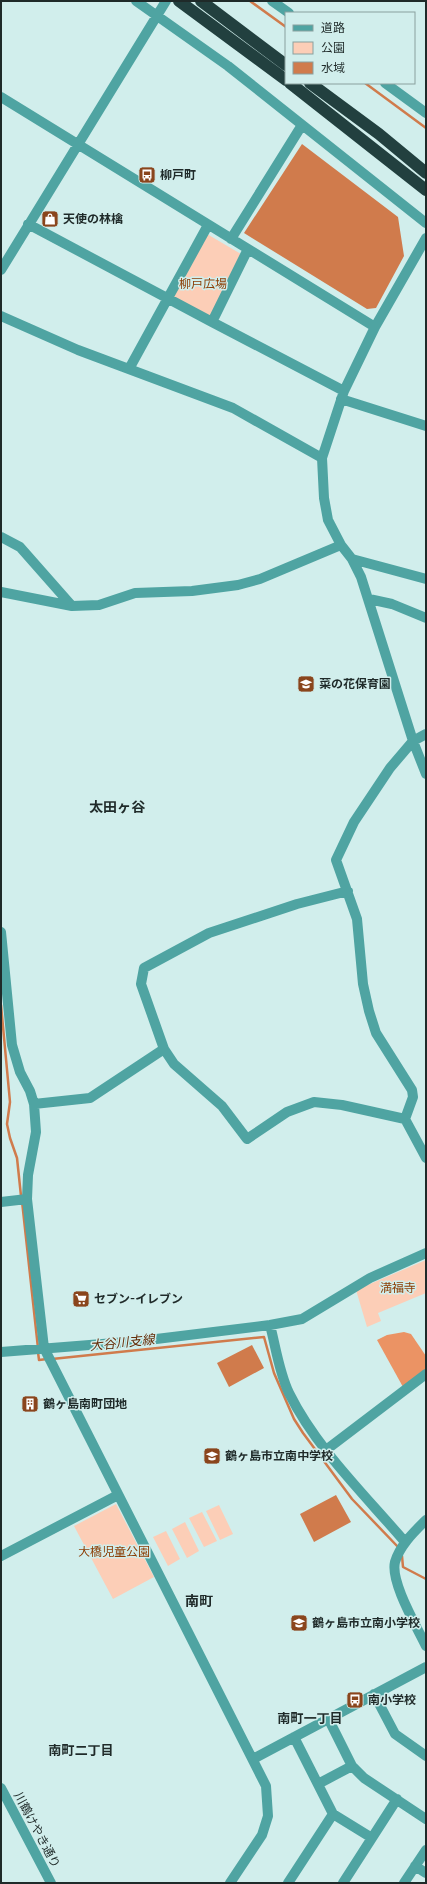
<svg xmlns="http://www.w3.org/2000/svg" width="427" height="1884" font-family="Manrope,'Noto Sans JP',sans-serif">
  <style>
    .green { fill: #fcceb7 }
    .forest { fill: #eb9364 }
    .water { fill: #d07b4c }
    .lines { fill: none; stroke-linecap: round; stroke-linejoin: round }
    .stream { stroke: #d07b4c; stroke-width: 2.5 }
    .minor { stroke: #4fa4a2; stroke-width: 10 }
    .highway { stroke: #22403f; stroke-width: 12 }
    .labels { text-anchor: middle; stroke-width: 3; stroke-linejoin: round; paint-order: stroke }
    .poi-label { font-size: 12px; font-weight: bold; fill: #1f2a29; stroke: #d1eeec; text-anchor: start }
    .park-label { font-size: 12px; fill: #8c3d04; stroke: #d1eeec }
    .street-label { font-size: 12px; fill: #1f2a29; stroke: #d1eeec }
    .water-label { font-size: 13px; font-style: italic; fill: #652e0a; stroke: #d1eeec }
    .neighbourhood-label { font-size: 13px; font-weight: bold; fill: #1f2a29; stroke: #d1eeec }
    .quarter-label { font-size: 14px; font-weight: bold; fill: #1f2a29; stroke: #d1eeec }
  </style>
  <rect width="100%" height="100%" fill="#d1eeec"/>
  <path class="green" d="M 207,234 L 241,254 L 210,316 L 173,297 Z
    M 426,1260 L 426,1293 L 378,1313 L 381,1321 L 367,1327 L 356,1290 Z
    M 116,1504 L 154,1577 L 113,1599 L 74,1526 Z
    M 219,1505 L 233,1534 L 220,1540 L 206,1511 Z
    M 202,1512 L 217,1541 L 204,1547 L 189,1518 Z
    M 185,1522 L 199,1551 L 187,1558 L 172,1529 Z
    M 166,1531 L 180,1559 L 168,1566 L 153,1537 Z"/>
  <path class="forest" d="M 404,1332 L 411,1334 L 426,1356 L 426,1370 L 403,1387 L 377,1340 L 387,1335 Z"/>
  <path class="water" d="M 302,144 L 398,217 L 404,256 L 376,308 L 367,309 L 244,233 Z
    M 252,1345 L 264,1368 L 229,1387 L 217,1363 Z
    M 336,1495 L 351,1522 L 314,1542 L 300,1514 Z"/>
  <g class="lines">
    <path class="stream" d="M 250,1 L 286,27
      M 365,83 L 426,128
      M 1,1005 L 10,1102 L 7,1124 L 10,1138 L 17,1158 L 21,1196
      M 22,1201 L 38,1348
      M 38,1352 L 39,1360 L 47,1359
      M 52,1359 L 264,1337 L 274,1373 L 294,1419 L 303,1433 L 352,1499 L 399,1548
      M 402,1556 L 403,1567 L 426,1579"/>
    <path class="minor" d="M 136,1 L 228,66 L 426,223
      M 272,1 L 289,13
      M 385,83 L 426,113
      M 1,97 L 375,327
      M 28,224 L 212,322 L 344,391
      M 426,238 L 375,327 L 344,391 L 322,458 L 324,498 L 328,520 L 341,545 L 352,559 L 361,577 L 413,741 L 426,774
      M 231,239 L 302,125
      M 1,270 L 166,1
      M 1,316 L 78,350 L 233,408 L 322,458
      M 212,322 L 248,249
      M 129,369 L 208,225
      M 341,399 L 426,426
      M 1,537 L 20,547 L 72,606
      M 352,559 L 426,579
      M 1,592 L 72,606 L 99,605 L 135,593 L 192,591 L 238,585 L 260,579 L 341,545
      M 369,599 L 392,604 L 426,618
      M 348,891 L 297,904 L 209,933 L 144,968 L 141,984 L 164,1049 L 174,1064 L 222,1106 L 247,1139 L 287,1112 L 314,1102 L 342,1105 L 405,1119 L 426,1158
      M 1,932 L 12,1045 L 20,1072 L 30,1091 L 34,1104 L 36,1132 L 28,1175 L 27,1199 L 44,1348 L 266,1786 L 268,1816 L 262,1835 L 230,1883
      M 34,1104 L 90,1098 L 164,1049
      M 405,1119 L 413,1097 L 412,1090 L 376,1033 L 369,1011 L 363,984 L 357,919 L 336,860 L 354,822 L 390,768 L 413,741 L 426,734
      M 1,1202 L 27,1199
      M 270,1325 C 276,1348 279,1372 289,1393 C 316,1448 366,1496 405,1542
      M 1,1352 L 140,1341 L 270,1325 L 302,1319 L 370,1278 L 426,1253
      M 326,1450 L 426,1374
      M 426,1520 C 414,1532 400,1545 395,1562 C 390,1582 417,1627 426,1646
      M 1,1556 L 118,1495
      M 374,1694 L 395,1734 L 426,1756
      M 328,1718 L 352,1766 L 364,1778 L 426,1819
      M 253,1759 L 426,1667
      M 318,1784 L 352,1766
      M 1,1788 L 51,1883
      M 333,1814 L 372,1838
      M 415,1866 L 426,1873
      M 288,1883 L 333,1814 L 294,1737
      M 343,1883 L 397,1799
      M 404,1883 L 426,1850"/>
    <path class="highway" d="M 179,1 L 286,80
      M 201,1 L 286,65
      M 290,83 L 426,190
      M 310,83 L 379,134 L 426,173"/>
  </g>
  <defs>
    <g id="bus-square" transform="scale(0.9)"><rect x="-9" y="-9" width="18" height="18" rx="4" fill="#8a451c" stroke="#d1eeec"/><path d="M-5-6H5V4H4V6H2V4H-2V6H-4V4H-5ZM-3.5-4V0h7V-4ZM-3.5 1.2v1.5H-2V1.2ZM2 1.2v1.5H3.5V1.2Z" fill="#fff"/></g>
    <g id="shop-square" transform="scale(0.9)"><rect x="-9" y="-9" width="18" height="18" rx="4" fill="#8a451c" stroke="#d1eeec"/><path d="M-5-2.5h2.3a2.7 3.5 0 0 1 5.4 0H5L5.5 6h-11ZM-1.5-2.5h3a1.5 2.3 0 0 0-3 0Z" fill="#fff"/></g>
    <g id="school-square" transform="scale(0.9)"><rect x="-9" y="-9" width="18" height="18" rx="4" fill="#8a451c" stroke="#d1eeec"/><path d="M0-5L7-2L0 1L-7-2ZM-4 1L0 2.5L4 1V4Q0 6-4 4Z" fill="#fff"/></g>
    <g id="supermarket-square" transform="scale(0.9)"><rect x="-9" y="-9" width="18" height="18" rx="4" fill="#8a451c" stroke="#d1eeec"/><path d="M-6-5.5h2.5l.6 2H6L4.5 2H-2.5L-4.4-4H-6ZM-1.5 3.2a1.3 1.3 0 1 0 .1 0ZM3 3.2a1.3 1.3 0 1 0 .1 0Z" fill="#fff"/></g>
    <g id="building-square" transform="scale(0.9)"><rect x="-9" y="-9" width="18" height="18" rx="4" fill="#8a451c" stroke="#d1eeec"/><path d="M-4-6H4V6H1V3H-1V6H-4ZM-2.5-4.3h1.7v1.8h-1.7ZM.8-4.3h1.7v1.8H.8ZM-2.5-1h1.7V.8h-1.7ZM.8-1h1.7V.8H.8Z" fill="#fff"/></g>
  </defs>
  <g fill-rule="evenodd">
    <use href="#bus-square" x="147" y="175"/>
    <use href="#shop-square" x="50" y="219"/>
    <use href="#school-square" x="306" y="684"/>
    <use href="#supermarket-square" x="81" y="1299"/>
    <use href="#building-square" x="30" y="1404"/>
    <use href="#school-square" x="212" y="1456"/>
    <use href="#school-square" x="299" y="1623"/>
    <use href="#bus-square" x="355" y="1700"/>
  </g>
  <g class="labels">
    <g class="poi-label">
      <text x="160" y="179">柳戸町</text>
      <text x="63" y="223">天使の林檎</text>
      <text x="319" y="688">菜の花保育園</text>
      <text x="94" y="1303">セブン-イレブン</text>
      <text x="43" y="1408">鶴ヶ島南町団地</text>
      <text x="225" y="1460">鶴ヶ島市立南中学校</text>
      <text x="312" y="1627">鶴ヶ島市立南小学校</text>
      <text x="368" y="1704">南小学校</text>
    </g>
    <g class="park-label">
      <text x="203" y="288">柳戸広場</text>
      <text x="398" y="1292">満福寺</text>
      <text x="114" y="1556">大橋児童公園</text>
    </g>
    <g class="street-label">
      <text transform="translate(37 1830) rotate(62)" y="4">川鶴けやき通り</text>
    </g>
    <g class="water-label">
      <text transform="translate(122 1342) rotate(-6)" y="5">大谷川支線</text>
    </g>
    <g class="neighbourhood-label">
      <text x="310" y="1723">南町一丁目</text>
      <text x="81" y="1755">南町二丁目</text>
    </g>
    <g class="quarter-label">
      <text x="117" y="812">太田ヶ谷</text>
      <text x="199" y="1606">南町</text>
    </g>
  </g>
  <rect width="427" height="1884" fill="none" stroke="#1f2a29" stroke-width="4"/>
  <rect x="285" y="12" width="130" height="72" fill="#d1eeec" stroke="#8aa09e"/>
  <rect x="293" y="25" width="20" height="6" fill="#4fa4a2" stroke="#8aa09e"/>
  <text x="321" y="32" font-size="12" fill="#1f2a29">道路</text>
  <rect x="293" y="42" width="20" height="12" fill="#fcceb7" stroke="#8aa09e"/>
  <text x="321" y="52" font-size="12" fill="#1f2a29">公園</text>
  <rect x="293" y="62" width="20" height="12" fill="#d07b4c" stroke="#8aa09e"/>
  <text x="321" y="72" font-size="12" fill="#1f2a29">水域</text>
</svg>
